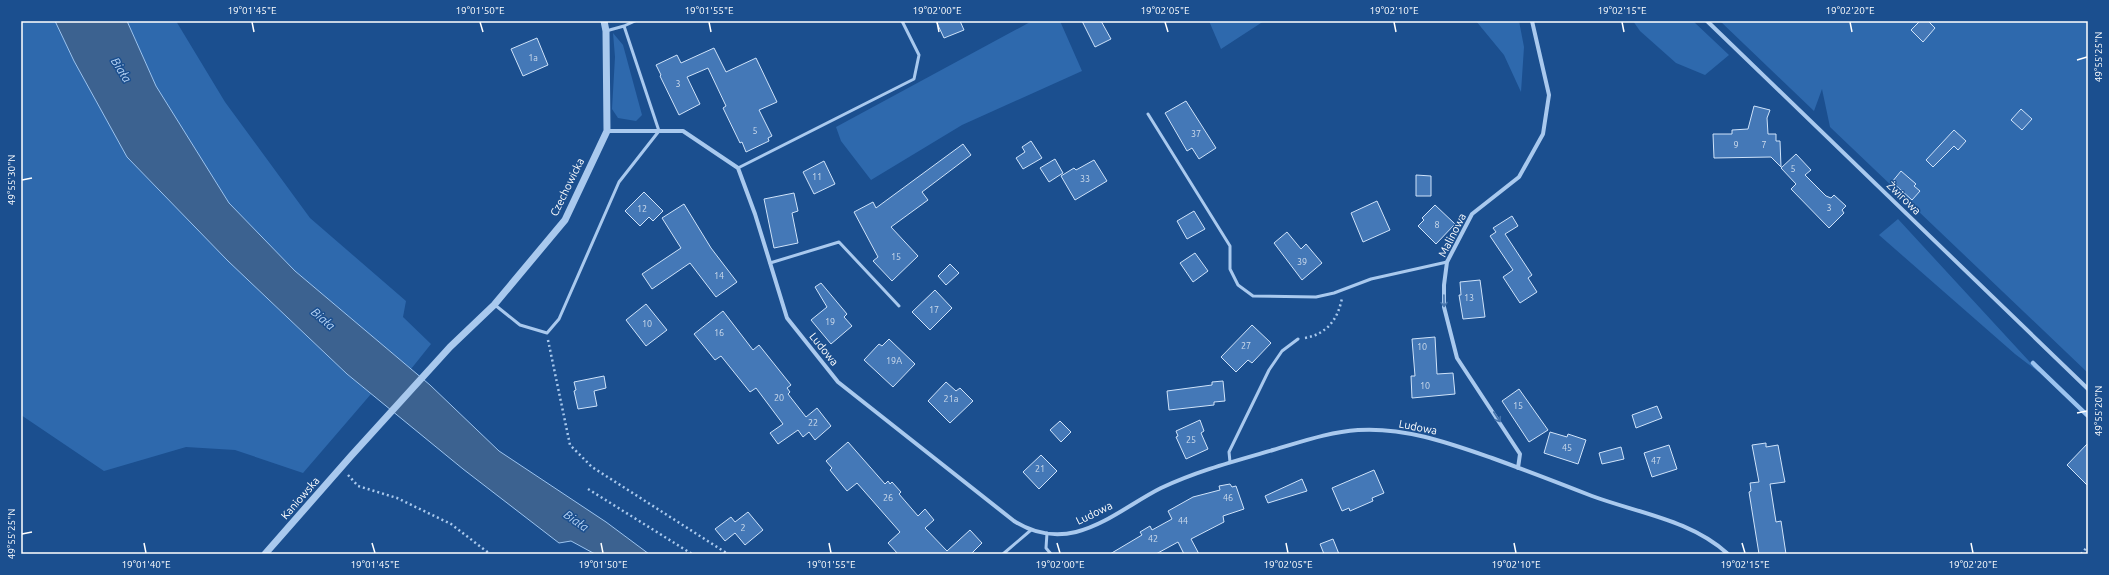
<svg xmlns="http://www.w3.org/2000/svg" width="2109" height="575" font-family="Ubuntu,sans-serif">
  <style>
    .green { fill: #2e69ad }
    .water { fill: #3c6290; stroke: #9cc4f0 }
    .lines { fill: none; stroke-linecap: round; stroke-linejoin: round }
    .stream { stroke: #9cc4f0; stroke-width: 4.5 }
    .building { fill: #4478b7; stroke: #cfe3fa }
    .path { stroke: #a9c9ee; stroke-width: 2.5; stroke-dasharray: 2 3; stroke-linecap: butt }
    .service { stroke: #a9c9ee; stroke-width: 3 }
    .minor { stroke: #a9c9ee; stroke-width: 4 }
    .tertiary { stroke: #a9c9ee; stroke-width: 7 }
    .oneway { stroke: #4674ac }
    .ticks { fill: none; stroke: #fff; stroke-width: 1.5 }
    .labels { text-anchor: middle; stroke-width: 3; stroke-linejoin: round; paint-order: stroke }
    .number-label { font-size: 9px; fill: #d0dded }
    .street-label { font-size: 11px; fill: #fff; stroke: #1b4f8f }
    .water-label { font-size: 12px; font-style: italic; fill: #b5d3f5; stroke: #1b4f8f }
    .neatline { fill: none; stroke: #fff; stroke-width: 1.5 }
    .ticks-label { font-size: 10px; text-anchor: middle; fill: #fff }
  </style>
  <rect width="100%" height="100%" fill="#1b4f8f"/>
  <path class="green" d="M 21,21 L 55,21 L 74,61 L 127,157 L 228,261 L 347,374 L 371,394 L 303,473 L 235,450 L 186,447 L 104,471 L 21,415 Z
    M 127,21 L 176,21 L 225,102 L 310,218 L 406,301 L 403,317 L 431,344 L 411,369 L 295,271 L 229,203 L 156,86 Z
    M 1032,21 L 1060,21 L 1082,71 L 962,125 L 871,180 L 841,141 L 836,127 Z
    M 1209,21 L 1264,21 L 1221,49 Z
    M 1476,21 L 1519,21 L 1524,47 L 1521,92 L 1504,55 Z
    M 1633,21 L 1693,21 L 1729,55 L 1705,75 L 1676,63 L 1640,31 Z
    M 1720,21 L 2088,21 L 2088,373 L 1830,127 L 1822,89 L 1814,111 Z
    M 613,33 L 623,45 L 642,115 L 636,121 L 618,118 L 612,109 L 615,57 Z
    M 1898,219 L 2040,373 L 2015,354 L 1879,235 Z"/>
  <path class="water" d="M 55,21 L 127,21 L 156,86 L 229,203 L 295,271 L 430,385 L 499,451 L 606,522 L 649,554 L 595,554 L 571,541 L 559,543 L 463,469 L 347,374 L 228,261 L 127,157 L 74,61 Z"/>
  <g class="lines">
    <path class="stream" d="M 2033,363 L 2088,416"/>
  </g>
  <path class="building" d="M 936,21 L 960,21 L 964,30 L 944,38 Z
    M 1082,21 L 1101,21 L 1111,39 L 1095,47 Z
    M 1920,21 L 1928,21 L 1935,28 L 1923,42 L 1911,30 Z
    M 537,38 L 548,65 L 523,76 L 511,49 Z
    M 714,48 L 726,72 L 756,58 L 777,102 L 759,110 L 772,136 L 768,138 L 769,141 L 746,152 L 742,142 L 740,143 L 723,108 L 726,106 L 708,68 L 687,77 L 700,104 L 679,115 L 660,76 L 661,75 L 656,65 L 677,55 L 681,63 Z
    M 1186,101 L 1216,148 L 1199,159 L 1192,148 L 1187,151 L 1165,113 Z
    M 1754,106 L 1770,110 L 1767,118 L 1768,134 L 1776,134 L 1776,141 L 1780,141 L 1781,167 L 1771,157 L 1714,158 L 1713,134 L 1732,134 L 1732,130 L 1748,129 Z
    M 2021,109 L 2032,119 L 2022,130 L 2011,120 Z
    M 1954,130 L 1966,141 L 1958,150 L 1954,146 L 1933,167 L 1926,160 Z
    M 1031,141 L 1042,158 L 1023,169 L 1016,158 L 1025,152 L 1022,147 Z
    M 963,144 L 971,155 L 922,192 L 928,200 L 891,227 L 918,256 L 892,281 L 873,261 L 878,257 L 854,212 L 873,202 L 876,208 Z
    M 1796,154 L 1811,170 L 1805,175 L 1826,196 L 1831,198 L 1834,195 L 1846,206 L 1842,210 L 1844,213 L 1829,228 L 1791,189 L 1796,184 L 1781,168 Z
    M 1055,159 L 1063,173 L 1049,182 L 1040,168 Z
    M 1094,160 L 1107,181 L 1075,200 L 1061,176 L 1074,168 L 1076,170 Z
    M 824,161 L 835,184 L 814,194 L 803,172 Z
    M 1901,171 L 1916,184 L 1914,186 L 1920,191 L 1912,200 L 1892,182 Z
    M 1416,175 L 1431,176 L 1431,196 L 1416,196 Z
    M 644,192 L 663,211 L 653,221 L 649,217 L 640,226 L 625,211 Z
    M 794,193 L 798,211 L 792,213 L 798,243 L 774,248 L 764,199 Z
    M 1377,201 L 1390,230 L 1363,242 L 1351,213 Z
    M 684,204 L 711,248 L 737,282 L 716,297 L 690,263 L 652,289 L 642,274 L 681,248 L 662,218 Z
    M 1435,205 L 1455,224 L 1436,244 L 1418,226 L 1424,220 L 1422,218 Z
    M 1194,211 L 1205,229 L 1187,239 L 1177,221 Z
    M 1512,216 L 1518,226 L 1505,234 L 1532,275 L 1528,278 L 1537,292 L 1520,303 L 1503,277 L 1513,270 L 1490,236 L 1496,232 L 1493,228 Z
    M 1287,232 L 1301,249 L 1306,244 L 1322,263 L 1302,280 L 1274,243 Z
    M 1195,253 L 1208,271 L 1193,282 L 1180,263 Z
    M 950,264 L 959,273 L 946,285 L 938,276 Z
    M 1480,280 L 1485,317 L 1463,319 L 1459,295 L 1461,295 L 1460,282 Z
    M 821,283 L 847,314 L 844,317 L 852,326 L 831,344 L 811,320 L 827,307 L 815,287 Z
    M 935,290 L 952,308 L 930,330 L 912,312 Z
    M 646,304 L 667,330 L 646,346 L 626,320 Z
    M 723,311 L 753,350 L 759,345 L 791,385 L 787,388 L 790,392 L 788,394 L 806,417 L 817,408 L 831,426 L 815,440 L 809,432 L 803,437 L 798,430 L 778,444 L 770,433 L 783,424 L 756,388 L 750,392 L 721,356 L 715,360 L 694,334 Z
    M 1252,325 L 1271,343 L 1252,363 L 1248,360 L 1236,372 L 1221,357 Z
    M 1435,337 L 1437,374 L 1453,373 L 1455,394 L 1412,398 L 1411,376 L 1415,376 L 1412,339 Z
    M 889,339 L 915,364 L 893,387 L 864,360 L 879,344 L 882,346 Z
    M 604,376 L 606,388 L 594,391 L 597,406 L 578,409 L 574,391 L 576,390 L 574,382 Z
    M 1223,381 L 1225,401 L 1214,402 L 1214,405 L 1169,410 L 1167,391 L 1212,385 L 1212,382 Z
    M 946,382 L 956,391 L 960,388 L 973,401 L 950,423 L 928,401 Z
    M 1519,389 L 1548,430 L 1529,442 L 1502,401 Z
    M 1657,406 L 1662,418 L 1636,428 L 1632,415 Z
    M 1200,420 L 1204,431 L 1201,433 L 1208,449 L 1186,459 L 1176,437 L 1178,436 L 1176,431 Z
    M 1060,421 L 1071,432 L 1061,442 L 1050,430 Z
    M 1550,432 L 1567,437 L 1568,434 L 1586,440 L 1578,464 L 1544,453 Z
    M 848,442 L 885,484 L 888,481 L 890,484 L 892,482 L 901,492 L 899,494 L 918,516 L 925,509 L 934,520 L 925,528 L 947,551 L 970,530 L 982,543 L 971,554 L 898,554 L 888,543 L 900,532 L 857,483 L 847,491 L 830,470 L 832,468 L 826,461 Z
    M 1766,443 L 1766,447 L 1778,445 L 1783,472 L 1785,482 L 1770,484 L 1776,522 L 1781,521 L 1786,554 L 1759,554 L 1749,492 L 1751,491 L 1750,483 L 1759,482 L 1752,445 Z
    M 2088,443 L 2088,486 L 2067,465 Z
    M 1669,445 L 1677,469 L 1652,477 L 1644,453 Z
    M 1621,447 L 1624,459 L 1602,464 L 1599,453 Z
    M 1041,455 L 1057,471 L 1039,489 L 1023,472 Z
    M 1374,470 L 1384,493 L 1372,498 L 1373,501 L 1350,511 L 1349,508 L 1342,511 L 1332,488 Z
    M 1302,479 L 1307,491 L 1268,503 L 1265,496 Z
    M 1230,484 L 1232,487 L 1236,486 L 1244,509 L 1223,516 L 1224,522 L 1191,539 L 1199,554 L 1184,554 L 1178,542 L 1156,554 L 1110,554 L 1142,535 L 1140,532 L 1150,526 L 1152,530 L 1172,519 L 1168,511 L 1193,497 L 1220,490 L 1219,486 Z
    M 748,512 L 763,530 L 745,545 L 735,533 L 725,541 L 715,529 L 731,517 L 735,522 Z
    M 1333,539 L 1339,554 L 1324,554 L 1320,544 Z"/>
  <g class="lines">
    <path class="path" d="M 1305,338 C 1327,334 1338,319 1342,298
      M 548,340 L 570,445 L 592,467 L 728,554
      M 348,475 L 358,486 L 397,498 L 451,524 L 490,554
      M 588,489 L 692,554
      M 2081,554 L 2088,546"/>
    <path class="service" d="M 624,26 L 635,21
      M 1148,114 L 1230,246 L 1230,269 L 1238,285 L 1253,296 L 1316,297 L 1334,293 L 1371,279 L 1447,262
      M 738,168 L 914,79 L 919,55 L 902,21
      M 770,263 L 839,242 L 899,306
      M 495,305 L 520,325 L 547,333 L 559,319 L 619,182 L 659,131 L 624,26 L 606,31
      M 1230,462 L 1229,452 L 1269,370 L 1282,351 L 1298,339
      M 1047,533 L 1046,548 L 1051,554
      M 1003,554 L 1031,530"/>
    <path class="minor" d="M 1707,21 L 2088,389
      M 607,131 L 683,131 L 738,168 L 755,214 L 787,318 L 838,382 L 1014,521 C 1033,533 1055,537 1076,532 C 1107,524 1133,502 1161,488 C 1197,471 1235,461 1273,450 C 1301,442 1329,432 1358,430 C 1405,427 1449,443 1492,458 C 1525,470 1559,483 1592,496 C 1638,513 1691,520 1728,554
      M 1518,468 L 1520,454 L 1457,358 L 1444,307 L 1444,285 L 1447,262 L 1472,214 L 1519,177 L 1543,134 L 1549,95 L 1532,21"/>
    <path class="tertiary" d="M 265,554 L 351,456 L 450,347 L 494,305 L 565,220 L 607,131 L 606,31 L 604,21"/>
  </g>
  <defs><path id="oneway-shaft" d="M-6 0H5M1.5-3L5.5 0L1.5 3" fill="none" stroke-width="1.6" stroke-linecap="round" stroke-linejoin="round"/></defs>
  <g class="oneway">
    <use href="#oneway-shaft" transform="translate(1444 301) rotate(89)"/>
    <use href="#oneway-shaft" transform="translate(1497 417) rotate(57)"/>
  </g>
  <path class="ticks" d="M 252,22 L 254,32M 480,22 L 483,32M 709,22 L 711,32M 937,22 L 939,32M 1165,22 L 1168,32M 1394,22 L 1396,32M 1622,22 L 1624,32M 1850,22 L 1852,32M 2077,60 L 2087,57M 22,180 L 32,178M 2077,413 L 2087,411M 22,534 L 32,532M 144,543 L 146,553M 372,543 L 375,553M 601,543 L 603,553M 829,543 L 831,553M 1057,543 L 1060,553M 1286,543 L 1288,553M 1514,543 L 1516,553M 1742,543 L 1745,553M 1971,543 L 1973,553"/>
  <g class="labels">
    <g class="number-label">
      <text x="533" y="61">1a</text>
      <text x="678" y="87">3</text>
      <text x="755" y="134">5</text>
      <text x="1196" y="137">37</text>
      <text x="1736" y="148">9</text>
      <text x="1764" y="148">7</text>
      <text x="1793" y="172">5</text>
      <text x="817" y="180">11</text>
      <text x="1085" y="182">33</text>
      <text x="1829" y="211">3</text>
      <text x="642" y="212">12</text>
      <text x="1437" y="228">8</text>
      <text x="896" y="260">15</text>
      <text x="1302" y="265">39</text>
      <text x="719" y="279">14</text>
      <text x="1469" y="301">13</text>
      <text x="934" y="313">17</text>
      <text x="830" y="325">19</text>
      <text x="647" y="327">10</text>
      <text x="719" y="336">16</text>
      <text x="1246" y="349">27</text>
      <text x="1422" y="350">10</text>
      <text x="894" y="364">19A</text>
      <text x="1425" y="389">10</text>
      <text x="779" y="401">20</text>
      <text x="951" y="402">21a</text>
      <text x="1518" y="409">15</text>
      <text x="813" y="426">22</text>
      <text x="1191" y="443">25</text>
      <text x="1567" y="451">45</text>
      <text x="1656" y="464">47</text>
      <text x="1040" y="472">21</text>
      <text x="888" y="501">26</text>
      <text x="1228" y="501">46</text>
      <text x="1183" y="524">44</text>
      <text x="743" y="531">2</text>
      <text x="1153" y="542">42</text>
    </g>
    <g class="street-label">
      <text transform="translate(567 187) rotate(-64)" y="4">Czechowicka</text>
      <text transform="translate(1904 198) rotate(44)" y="4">Żwirowa</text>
      <text transform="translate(1452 235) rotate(-63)" y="4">Malinowa</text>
      <text transform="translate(824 349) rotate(51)" y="4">Ludowa</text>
      <text transform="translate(1418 427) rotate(11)" y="4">Ludowa</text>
      <text transform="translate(300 498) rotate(-49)" y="4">Kaniowska</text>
      <text transform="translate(1094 513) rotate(-26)" y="4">Ludowa</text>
    </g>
    <g class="water-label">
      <text transform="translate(121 70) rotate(58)" y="4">Biała</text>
      <text transform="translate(323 319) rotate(41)" y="4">Biała</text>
      <text transform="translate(576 521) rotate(35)" y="4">Biała</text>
    </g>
  </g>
  <rect width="2109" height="575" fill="none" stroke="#1b4f8f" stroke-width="44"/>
  <rect x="22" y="22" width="2065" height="531" class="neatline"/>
  <g class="ticks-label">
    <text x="252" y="14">19°01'45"E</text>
    <text x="480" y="14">19°01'50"E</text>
    <text x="709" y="14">19°01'55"E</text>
    <text x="937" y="14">19°02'00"E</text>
    <text x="1165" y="14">19°02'05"E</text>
    <text x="1394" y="14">19°02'10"E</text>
    <text x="1622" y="14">19°02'15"E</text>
    <text x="1850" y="14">19°02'20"E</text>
    <text transform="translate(2098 57) rotate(-90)" y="4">49°55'25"N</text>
    <text transform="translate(11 180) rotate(-90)" y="4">49°55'30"N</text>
    <text transform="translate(2098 411) rotate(-90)" y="4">49°55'20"N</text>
    <text transform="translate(11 534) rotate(-90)" y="4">49°55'25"N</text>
    <text x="146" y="568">19°01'40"E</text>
    <text x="375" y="568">19°01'45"E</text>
    <text x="603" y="568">19°01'50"E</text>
    <text x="831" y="568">19°01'55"E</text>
    <text x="1060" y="568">19°02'00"E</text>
    <text x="1288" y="568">19°02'05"E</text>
    <text x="1516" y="568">19°02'10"E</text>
    <text x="1745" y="568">19°02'15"E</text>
    <text x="1973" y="568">19°02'20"E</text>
  </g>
</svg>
